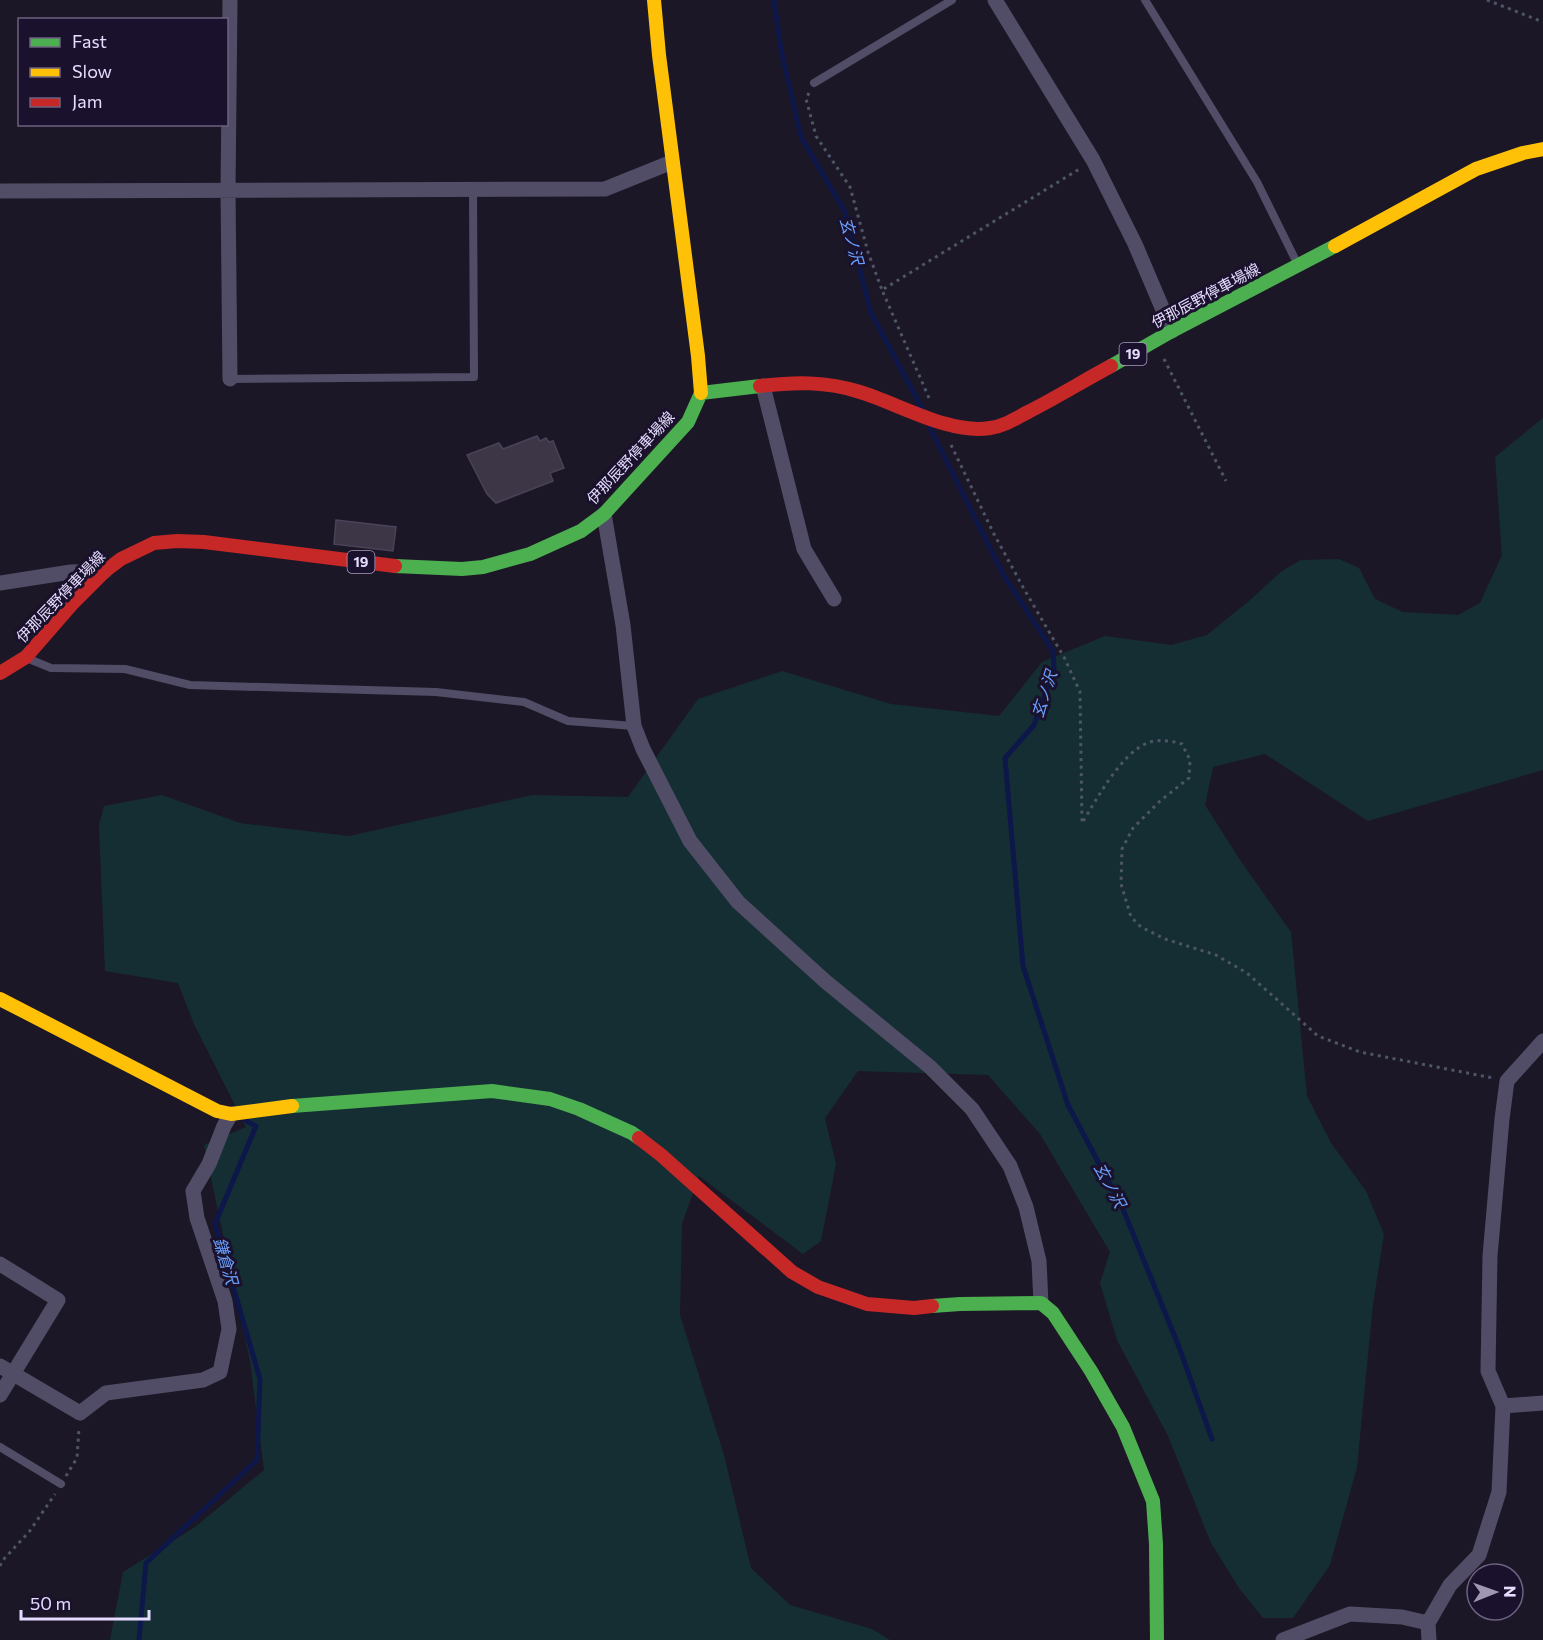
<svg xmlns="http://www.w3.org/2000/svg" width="1543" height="1640" font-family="Commissioner,'Noto Sans JP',sans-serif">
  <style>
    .green { fill: #152e34 }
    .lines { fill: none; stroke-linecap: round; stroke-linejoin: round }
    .stream { stroke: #0d1749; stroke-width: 5 }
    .building { fill: #3c3647; stroke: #4a4259; stroke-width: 1.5 }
    .path { stroke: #4d5667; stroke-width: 3; stroke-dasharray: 3 4.5; stroke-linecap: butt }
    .lane { stroke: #524d66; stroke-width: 8 }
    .street { stroke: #524d66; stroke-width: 15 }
    .fast { stroke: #4caf50; stroke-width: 14 }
    .slow { stroke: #ffc107; stroke-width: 14 }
    .jam { stroke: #c62828; stroke-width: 14 }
    .labels { text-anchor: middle; stroke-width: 6; stroke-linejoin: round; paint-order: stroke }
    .shield { fill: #1a112c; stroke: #a99fc0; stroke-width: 1.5 }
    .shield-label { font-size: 14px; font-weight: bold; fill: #e6dcff }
    .street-label { font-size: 15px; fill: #e6dcff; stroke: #1a112c }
    .water-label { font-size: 16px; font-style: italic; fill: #6aa1ff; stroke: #1a112c }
  </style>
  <rect width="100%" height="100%" fill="#1c1726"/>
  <path class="green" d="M 1543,418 L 1543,770 L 1368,821 L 1265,754 L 1213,767 L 1205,805 L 1242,863 L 1291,932 L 1307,1096 L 1331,1143 L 1366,1191 L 1384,1234 L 1373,1304 L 1357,1467 L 1330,1565 L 1293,1618 L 1263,1618 L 1239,1588 L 1211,1543 L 1168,1436 L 1117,1340 L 1100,1283 L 1110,1252 L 1040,1134 L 988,1075 L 858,1071 L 825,1118 L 836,1164 L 821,1241 L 803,1254 L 699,1176 L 682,1224 L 680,1315 L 724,1455 L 751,1568 L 790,1605 L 872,1629 L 890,1640 L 110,1640 L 123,1572 L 195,1527 L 264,1470 L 250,1361 L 204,1145 L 246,1127 L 194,1024 L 178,983 L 105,971 L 99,825 L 104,806 L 162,795 L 240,823 L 349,836 L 532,795 L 628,797 L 698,699 L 782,671 L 891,704 L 999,716 L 1042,662 L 1105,636 L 1171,645 L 1207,635 L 1250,600 L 1282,571 L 1301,560 L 1339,559 L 1359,568 L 1375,599 L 1403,612 L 1458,615 L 1480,603 L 1502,555 L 1495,457 Z"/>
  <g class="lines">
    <path class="stream" d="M 774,0 L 781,50 L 801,137 L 845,212 L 871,313 L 922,408
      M 930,428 L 1004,576 L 1053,651 L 1054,669 L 1034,725 L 1005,758 L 1023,966 L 1068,1105 L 1123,1209 L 1179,1347 L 1212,1439
      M 139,1640 L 146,1563 L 257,1460 L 260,1379 L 215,1224 L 256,1126 L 243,1119"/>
  </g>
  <path class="building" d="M 537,436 L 540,441 L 546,438 L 549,442 L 553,441 L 564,468 L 550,473 L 553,481 L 496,503 L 487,494 L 467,455 L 499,443 L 503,449 Z
    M 336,520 L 396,527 L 393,551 L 334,544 Z"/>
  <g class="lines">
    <path class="path" d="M 1487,0 L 1543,22
      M 809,93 L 806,99 L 816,136 L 850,187 L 868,252 L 882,290
      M 1164,359 L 1226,481
      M 929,398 L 882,290 L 1081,168
      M 951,445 L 994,534 L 1024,589 L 1065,659 L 1080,692 L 1082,823 C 1097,799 1122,751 1150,742 C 1161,739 1172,741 1182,744 L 1190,760 L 1189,778 L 1160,801 L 1133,828 L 1122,849 L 1121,884 L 1131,917 L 1141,927 L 1165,939 L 1216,955 L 1247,973 L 1318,1036 L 1360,1052 L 1493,1078
      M 66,1476 L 77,1458 L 79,1428
      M 0,1566 L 2,1561 L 29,1532 L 55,1494"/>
    <path class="lane" d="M 1145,0 L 1257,182 L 1297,263
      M 814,83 L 952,0
      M 230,379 L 474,377 L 473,190
      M 29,659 L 51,668 L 125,669 L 190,685 L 436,692 L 524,702 L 568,721 L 634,726
      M 0,1447 L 61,1484"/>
    <path class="street" d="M 230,0 L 228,190 L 230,379
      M 995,0 L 1093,160 L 1135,244 L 1172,331
      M 0,191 L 605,189 L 672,162
      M 763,386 L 804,549 L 834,599
      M 604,514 L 623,625 L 634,726 L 643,749 L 690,841 L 738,902 L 825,981 L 930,1067 L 972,1109 L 1010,1166 L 1026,1207 L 1039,1261 L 1041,1303
      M 0,583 L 71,572 L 105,571
      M 0,1264 L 58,1300 L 0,1395
      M 0,1366 L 80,1413 L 106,1393 L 203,1380 L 220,1372 L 229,1329 L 225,1301 L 197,1218 L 193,1191 L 209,1164 L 224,1126 L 231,1114
      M 1503,1406 L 1543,1403
      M 1283,1640 L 1350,1614 L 1402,1617 L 1428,1623
      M 1429,1640 L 1428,1623 L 1450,1585 L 1479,1555 L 1499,1492 L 1503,1406 L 1488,1371 L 1490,1256 L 1502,1119 L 1507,1081 L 1543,1041"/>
    <path class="fast" d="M 1111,366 L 1172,331 L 1335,246
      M 395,566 L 462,569 L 483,567 L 530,554 L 581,531 L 604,514 L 688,422 L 701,393 L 760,386
      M 292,1106 L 492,1091 L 550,1099 L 579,1109 L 632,1133 L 639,1138
      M 932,1306 L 960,1304 L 1041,1303 L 1053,1313 L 1091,1371 L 1123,1427 L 1153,1501 L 1156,1544 L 1157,1640"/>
    <path class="slow" d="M 654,0 L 659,55 L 698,356 L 701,393
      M 1335,246 L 1476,169 L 1523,153 L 1543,149
      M 0,999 L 217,1111 L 231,1114 L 292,1106"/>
    <path class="jam" d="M 760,386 C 794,382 826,381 860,392 C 897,403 950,435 990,428 C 1004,426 1015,419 1028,412 C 1056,398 1083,381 1111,366
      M 0,673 L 26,657 L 73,603 L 105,571 L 121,559 L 154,543 L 177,541 L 204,542 L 395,566
      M 639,1138 L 661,1155 L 792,1272 L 818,1287 L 867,1304 L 914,1308 L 932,1306"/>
  </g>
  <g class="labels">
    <g class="shield">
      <rect x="1119.5" y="343" width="27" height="22" rx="4.5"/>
      <rect x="347.5" y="551" width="27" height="22" rx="4.5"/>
    </g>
    <g class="shield-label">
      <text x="1133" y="359">19</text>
      <text x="361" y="567">19</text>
    </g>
    <g class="street-label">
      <text transform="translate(1206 296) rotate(-28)" y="5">伊那辰野停車場線</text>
      <text transform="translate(631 458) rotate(-47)" y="5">伊那辰野停車場線</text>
      <text transform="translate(61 597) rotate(-46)" y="5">伊那辰野停車場線</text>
    </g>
    <g class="water-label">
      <text transform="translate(852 241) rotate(75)" y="6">玄ノ沢</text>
      <text transform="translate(1044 694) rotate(-72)" y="6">玄ノ沢</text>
      <text transform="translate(1110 1185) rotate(62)" y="6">玄ノ沢</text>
      <text transform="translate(226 1261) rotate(74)" y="6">鎌倉沢</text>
    </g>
  </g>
  <rect x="18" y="18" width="210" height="108" fill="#1a112c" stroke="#6c6280" stroke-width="1.5"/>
  <rect x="30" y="38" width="30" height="9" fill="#4caf50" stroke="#6c6280" stroke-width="1.5"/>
  <text x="72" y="48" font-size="18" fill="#e6dcff">Fast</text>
  <rect x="30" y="68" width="30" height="9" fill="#ffc107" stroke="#6c6280" stroke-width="1.5"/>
  <text x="72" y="78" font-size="18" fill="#e6dcff">Slow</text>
  <rect x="30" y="98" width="30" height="9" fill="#c62828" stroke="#6c6280" stroke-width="1.5"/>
  <text x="72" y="108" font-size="18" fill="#e6dcff">Jam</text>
  <g transform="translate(1495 1592) rotate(89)"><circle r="28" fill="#1a112c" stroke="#6c6280" stroke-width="1.5"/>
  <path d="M0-4.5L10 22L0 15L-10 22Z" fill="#9f97b3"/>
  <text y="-9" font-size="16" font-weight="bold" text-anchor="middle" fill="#e6dcff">N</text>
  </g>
  <path d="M21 1610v9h128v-9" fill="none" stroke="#e6dcff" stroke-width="3"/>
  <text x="30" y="1610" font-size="18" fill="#e6dcff" stroke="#1a112c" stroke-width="4.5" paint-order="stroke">50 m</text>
</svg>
